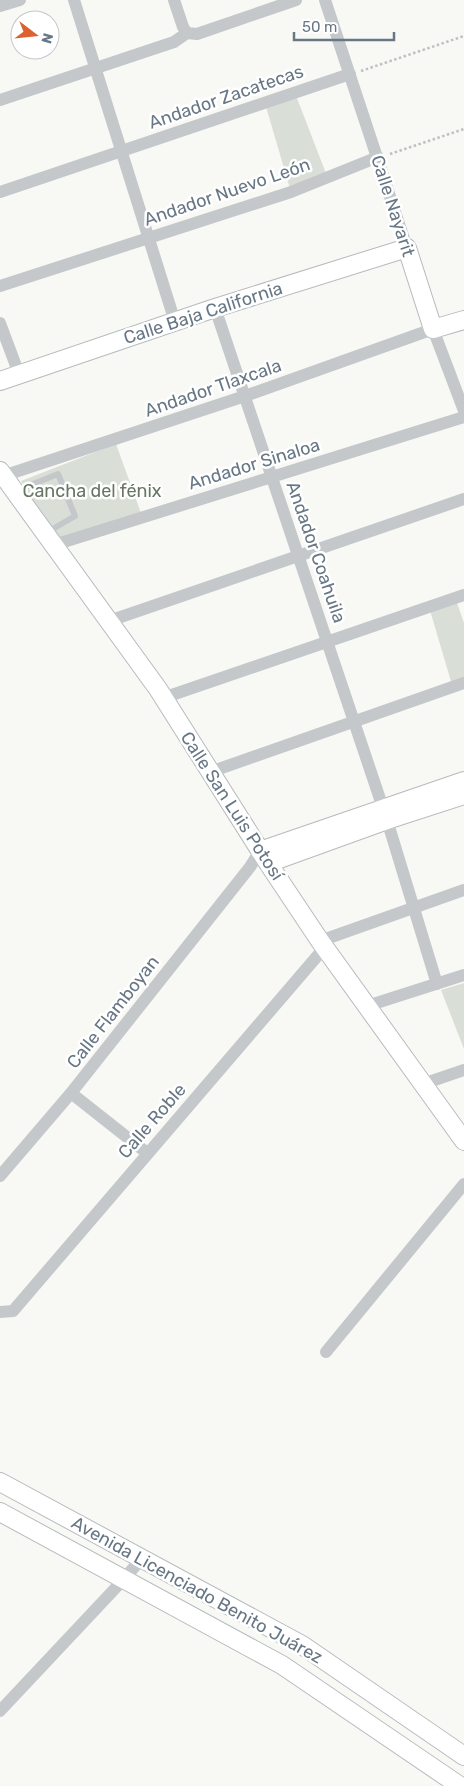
<svg xmlns="http://www.w3.org/2000/svg" width="464" height="1786" font-family="Rubik,sans-serif">
  <style>
    .park { fill: #d9dfd6 }
    .lines { fill: none; stroke-linecap: round; stroke-linejoin: round }
    .secondary-casing { stroke: #b6bbbf; stroke-width: 20 }
    .path { stroke: #bec0c2; stroke-width: 2.5; stroke-dasharray: 2.5 2.5; stroke-linecap: butt }
    .lane { stroke: #c4c8cb; stroke-width: 6 }
    .street { stroke: #c4c8cb; stroke-width: 12 }
    .secondary { stroke: #fff; stroke-width: 18 }
    .labels { text-anchor: middle; stroke-width: 5; stroke-linejoin: round; paint-order: stroke }
    .street-label { font-size: 18px; fill: #687785; stroke: #fff }
    .park-label { font-size: 18px; fill: #667763; stroke: #fff }
  </style>
  <rect width="100%" height="100%" fill="#f8f8f5"/>
  <path class="park" d="M 295,93 L 327,176 L 291,192 L 264,100 Z
    M 116,444 L 141,513 L 57,540 L 21,481 Z
    M 455,597 L 464,623 L 464,681 L 452,685 L 429,607 Z
    M 464,983 L 464,1049 L 441,990 Z"/>
  <g class="lines">
    <g class="secondary-casing">
      <path id="secondary" d="M 0,381 L 215,308 L 407,248 L 433,329 L 464,320
        M 0,471 L 158,689 L 268,863 L 320,941 L 464,1141
        M 260,851 L 464,781
        M 268,863 L 387,820 L 464,795
        M 0,1482 L 302,1645 L 464,1756
        M 0,1512 L 282,1665 L 460,1786"/>
    </g>
    <path class="path" d="M 361,71 L 464,36
      M 390,154 L 464,129"/>
    <path class="lane" d="M 16,491 L 58,474 L 75,516 L 46,533"/>
    <path class="street" d="M 74,0 L 175,322
      M 174,0 L 183,27 L 187,33
      M 325,0 L 407,248
      M 0,6 L 20,0
      M 187,33 L 197,34 L 296,0
      M 0,100 L 174,42 L 187,33
      M 0,192 L 350,74
      M 0,286 L 291,192 L 378,157
      M 215,308 L 383,808
      M 0,323 L 19,374
      M 0,480 L 3,476 L 245,396 L 433,329 L 464,411
      M 54,545 L 464,417
      M 109,621 L 464,499
      M 163,698 L 464,595
      M 210,772 L 464,683
      M 387,820 L 437,984
      M 320,941 L 464,890
      M 367,1006 L 464,975
      M 423,1084 L 464,1070
      M 71,1093 L 147,1153
      M 0,1176 L 71,1093 L 250,867 L 260,851
      M 0,1312 L 13,1311 L 325,947
      M 326,1352 L 464,1184
      M 0,1711 L 124,1579 L 142,1558"/>
    <use href="#secondary" class="secondary"/>
  </g>
  <g class="labels">
    <g class="street-label">
      <text transform="translate(226 97) rotate(-19)" y="6">Andador Zacatecas</text>
      <text transform="translate(227 192) rotate(-19)" y="6">Andador Nuevo León</text>
      <text transform="translate(393 206) rotate(72)" y="6">Calle Nayarit</text>
      <text transform="translate(203 313) rotate(-18)" y="6">Calle Baja California</text>
      <text transform="translate(213 388) rotate(-19)" y="6">Andador Tlaxcala</text>
      <text transform="translate(254 464) rotate(-17)" y="6">Andador Sinaloa</text>
      <text transform="translate(316 552) rotate(71)" y="6">Andador Coahuila</text>
      <text transform="translate(232 806) rotate(57)" y="6">Calle San Luis Potosí</text>
      <text transform="translate(113 1012) rotate(-52)" y="6">Calle Flamboyan</text>
      <text transform="translate(152 1121) rotate(-49)" y="6">Calle Roble</text>
      <text transform="translate(197 1590) rotate(29)" y="6">Avenida Licenciado Benito Juárez</text>
    </g>
    <g class="park-label">
      <text x="92" y="497">Cancha del fénix</text>
    </g>
  </g>
  <g transform="translate(35 35) rotate(106)"><circle r="24" fill="#ffffff" stroke="#c3c9ce"/>
  <path d="M0-4L9 19L0 12L-9 19Z" fill="#dc6131"/>
  <text y="-8" font-size="14" font-weight="bold" text-anchor="middle" fill="#687785">N</text>
  </g>
  <path d="M294 32v8h100v-8" fill="none" stroke="#687785" stroke-width="2.5"/>
  <text x="302" y="32" font-size="15" fill="#687785" stroke="#ffffff" stroke-width="4" paint-order="stroke">50 m</text>
</svg>
